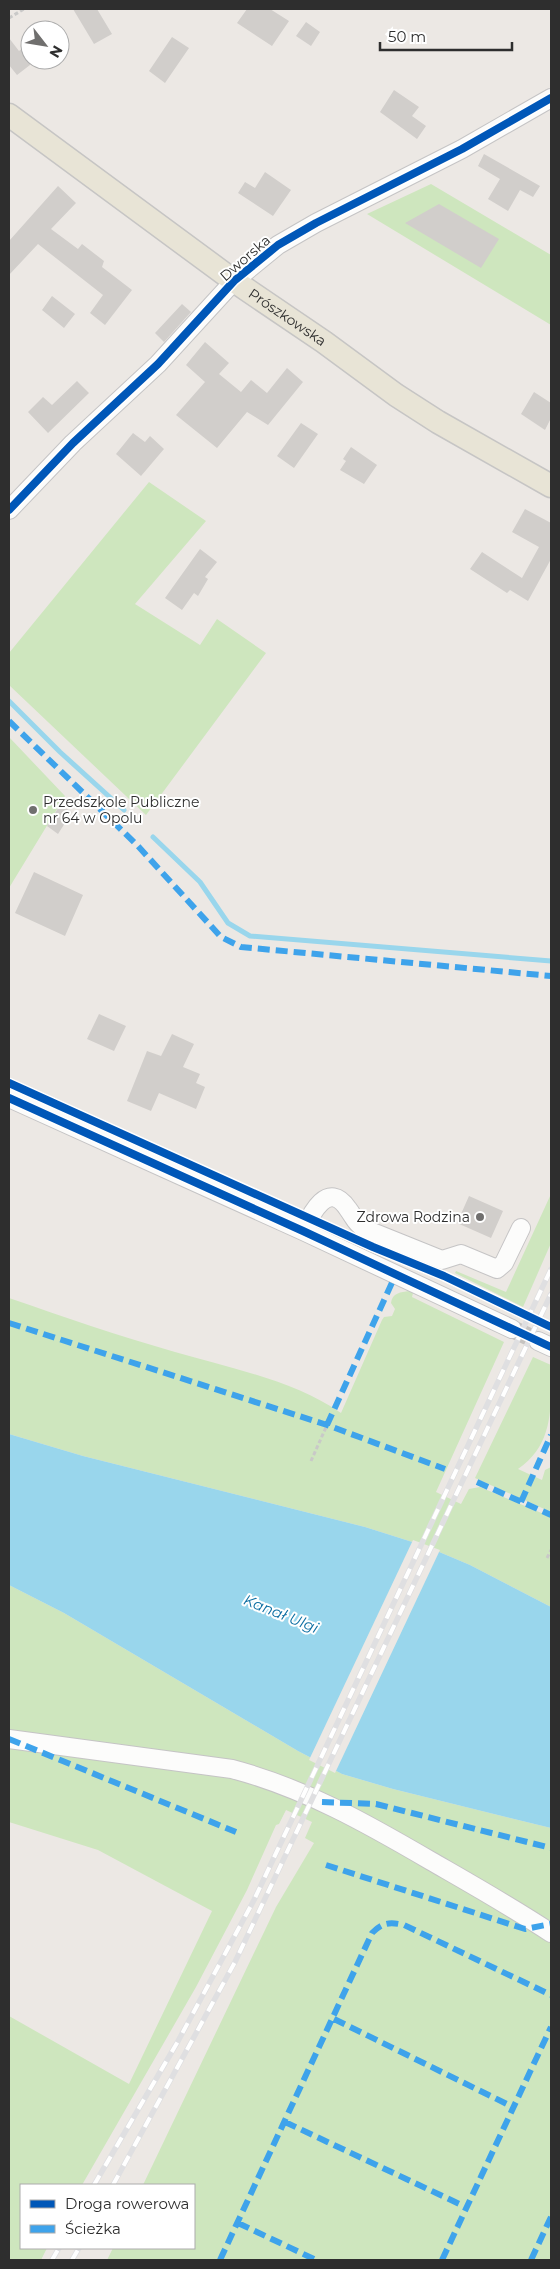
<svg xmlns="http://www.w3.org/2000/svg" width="560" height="2269" font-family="Montserrat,sans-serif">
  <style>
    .green { fill: #cee6be }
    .water { fill: #99d6ec }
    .pier { fill: #ece8e4 }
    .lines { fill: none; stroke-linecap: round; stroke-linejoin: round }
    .stream { stroke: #99d6ec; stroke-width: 5 }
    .building { fill: #d1cecb }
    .minor-tunnel { stroke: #c6c3c0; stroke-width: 18; stroke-dasharray: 18 9; stroke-linecap: butt }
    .minor-casing { stroke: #c5c4c5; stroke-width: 20 }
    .major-casing { stroke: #c6c5c4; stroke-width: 25 }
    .path { stroke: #c9c9c8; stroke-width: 3; stroke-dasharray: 4 2.5; stroke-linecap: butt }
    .minor { stroke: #fcfcfb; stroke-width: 18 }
    .major { stroke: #e8e4d6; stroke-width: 22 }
    .rail-casing { stroke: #dfdfe1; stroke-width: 5.5 }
    .rail { stroke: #fff; stroke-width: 4; stroke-dasharray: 11; stroke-linecap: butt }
    .quiet { stroke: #3ea3eb; stroke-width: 6; stroke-dasharray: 12 6; stroke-linecap: butt }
    .cycleway-casing { stroke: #fff; stroke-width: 11 }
    .cycleway { stroke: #0057b8; stroke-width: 8 }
    .poi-dot { fill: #706f6e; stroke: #fff; stroke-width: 2 }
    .labels { text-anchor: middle; stroke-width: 4; stroke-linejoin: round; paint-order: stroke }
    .street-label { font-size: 14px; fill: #2e2e2e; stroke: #fff }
    .poi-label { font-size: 14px; fill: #2e2e2e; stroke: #fff; text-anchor: start }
    .water-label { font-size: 15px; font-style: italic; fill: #0d6fa3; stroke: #fff }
  </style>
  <rect width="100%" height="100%" fill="#ece8e4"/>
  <path class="green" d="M 431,184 L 551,255 L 551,325 L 367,214 Z
    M 149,482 L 206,521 L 135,604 L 200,645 L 217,619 L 266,653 L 146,815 L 9,685 L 9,653 Z
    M 9,737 L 65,796 L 9,888 Z
    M 551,1194 L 551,1243 L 523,1307 L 455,1273 L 456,1271 L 506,1292 Z
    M 409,1291 L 413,1293 L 412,1297 L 504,1342 L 436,1492 L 461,1504 L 469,1489 L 480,1487 L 551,1517 L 551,1607 L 470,1565 L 425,1546 L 365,1527 L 83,1456 L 9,1434 L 9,1298 C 64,1317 119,1336 175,1352 C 230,1368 293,1380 341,1413 L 382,1320 L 384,1317 L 392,1316 L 395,1309 L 391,1303 C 392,1293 401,1292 409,1291 Z
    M 533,1357 L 551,1365 C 551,1404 555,1444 518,1469 L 542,1480 L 545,1470 L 551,1467 L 551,1512 L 475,1478 Z
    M 9,1585 L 64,1613 L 298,1751 L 342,1774 L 393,1789 L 551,1828 L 551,2260 L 107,2260 L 113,2248 L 194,2248 L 194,2185 L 143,2185 L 276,1907 L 314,1843 L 305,1838 L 312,1822 L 286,1810 L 279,1824 L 276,1825 L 247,1890 L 196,1987 L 82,2185 L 21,2185 L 21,2248 L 47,2248 L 41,2260 L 9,2260 L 9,2016 L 129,2084 L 212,1911 L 98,1850 L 9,1822 Z"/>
  <path class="water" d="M 9,1434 L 83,1456 L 365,1527 L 425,1546 L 470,1565 L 551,1607 L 551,1828 L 393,1789 L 342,1774 L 298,1751 L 64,1613 L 9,1585 Z"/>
  <path class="pier" d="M 413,1540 L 440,1550 L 335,1773 L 309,1760 Z"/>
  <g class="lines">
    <path class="stream" d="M 9,701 L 60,752 L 124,810
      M 153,837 L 200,882 L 228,923 L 250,936 L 551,961"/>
  </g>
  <path class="building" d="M 73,9 L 97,9 L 112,34 L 94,44 Z
    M 247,9 L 270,9 L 289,21 L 272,46 L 237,23 Z
    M 306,22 L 320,32 L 311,46 L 296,36 Z
    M 172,37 L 189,48 L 165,83 L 149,71 Z
    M 9,38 L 19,51 L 30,42 L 30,65 L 17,75 L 9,65 Z
    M 394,90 L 419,107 L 412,116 L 426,126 L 417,139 L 380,112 Z
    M 484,154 L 540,186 L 533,197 L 520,190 L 508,211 L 488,199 L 500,179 L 478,166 Z
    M 265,172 L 291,190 L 273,216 L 238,193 L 245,182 L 255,188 Z
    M 58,186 L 76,203 L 51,229 L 78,249 L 82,244 L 104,261 L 102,267 L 132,290 L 105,325 L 90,313 L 103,295 L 38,244 L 9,275 L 9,241 Z
    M 439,204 L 499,239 L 481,268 L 405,223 Z
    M 52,296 L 75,314 L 64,328 L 42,310 Z
    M 182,304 L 191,312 L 164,342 L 155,333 Z
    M 205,342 L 229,363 L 219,374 L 241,392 L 251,380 L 267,393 L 287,368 L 303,382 L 268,425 L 247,412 L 217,448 L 176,415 L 205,382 L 186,365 Z
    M 77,381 L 89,393 L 48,433 L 28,412 L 43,397 L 52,405 Z
    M 534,392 L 551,403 L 551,418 L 545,430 L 521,414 Z
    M 301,423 L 318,434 L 294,468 L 277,456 Z
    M 133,433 L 145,442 L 150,436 L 164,449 L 141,476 L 116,454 Z
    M 351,447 L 377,465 L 364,484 L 340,470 L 346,461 L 343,459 Z
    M 525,509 L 551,523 L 551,559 L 528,601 L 510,590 L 507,593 L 470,569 L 482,552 L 522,578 L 539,547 L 512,532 Z
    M 200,549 L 217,562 L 205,577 L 208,579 L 198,596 L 194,593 L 182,610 L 165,598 Z
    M 60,805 L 72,812 L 58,834 L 47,826 Z
    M 34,872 L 83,895 L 65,936 L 15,913 Z
    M 99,1014 L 126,1026 L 114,1051 L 87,1039 Z
    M 172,1034 L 194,1044 L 183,1067 L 200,1074 L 196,1083 L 205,1087 L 196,1109 L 159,1093 L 151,1111 L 127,1101 L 147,1051 L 161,1056 Z
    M 469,1196 L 503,1211 L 491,1238 L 457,1223 Z"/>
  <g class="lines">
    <path class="minor-tunnel" d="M 512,1329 L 538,1341"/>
    <g class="minor-casing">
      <path id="minor" d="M 9,510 L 73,443 L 158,364 L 234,281 L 278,245 L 316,223 L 462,149 L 551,98
        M 9,1098 L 303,1231 L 512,1329
        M 303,1231 C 311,1214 328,1179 348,1209 C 354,1217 356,1224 365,1229 L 442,1260 L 461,1254 L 497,1269 L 504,1263 L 521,1228
        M 538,1341 L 551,1347
        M 9,1739 L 232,1769 C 304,1788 366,1823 431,1861 C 471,1884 512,1907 551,1933"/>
    </g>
    <g class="major-casing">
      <g id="major">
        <path id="s1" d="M 9,115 L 234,281 L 324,342 L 396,395 L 438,422 L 551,486"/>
      </g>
    </g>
    <path class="path" d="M 9,18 L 24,9
      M 311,1461 L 327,1425
      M 547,1558 L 551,1550"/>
    <use href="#minor" class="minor"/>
    <use href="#major" class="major"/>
    <g class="rail-casing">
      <path id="rail" d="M 94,2185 L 177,2043 L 254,1900 L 551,1269
        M 113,2185 L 235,1962 L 551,1294
        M 52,2260 L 59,2248
        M 72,2260 L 79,2248"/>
    </g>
    <use href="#rail" class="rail"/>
    <path class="quiet" d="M 9,721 L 137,845 L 221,937 L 241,947 L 551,976
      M 9,1323 L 327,1425 L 445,1469
      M 327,1425 L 396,1274
      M 477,1482 L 551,1515
      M 521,1502 L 551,1435
      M 9,1739 L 236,1832
      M 322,1802 L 376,1804 L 551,1848
      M 326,1865 L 525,1929 L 551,1924
      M 334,2019 L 513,2107
      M 285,2122 L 468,2208
      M 238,2223 L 316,2260
      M 220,2260 L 372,1933 C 383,1922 390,1922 404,1925 L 551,1995
      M 442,2260 L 551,2027
      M 531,2260 L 551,2217"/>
    <g class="cycleway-casing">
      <path id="cycleway" d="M 9,510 L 73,443 L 158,364 L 234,281 L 278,245 L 316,223 L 462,149 L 551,98
        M 9,1083 L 373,1247 L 444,1276 L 551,1327
        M 9,1098 L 303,1231 L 551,1347"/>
    </g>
    <use href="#cycleway" class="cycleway"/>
  </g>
  <g class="poi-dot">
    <circle cx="33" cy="810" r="5"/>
    <circle cx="480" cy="1217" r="5"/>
  </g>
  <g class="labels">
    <g class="street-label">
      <text transform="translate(245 258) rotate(-41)" y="5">Dworska</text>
      <text dy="5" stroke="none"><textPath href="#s1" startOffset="344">Prószkowska</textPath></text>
    </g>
    <g class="poi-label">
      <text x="43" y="807">Przedszkole Publiczne<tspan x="43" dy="16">nr 64 w Opolu</tspan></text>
      <text x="470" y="1222" text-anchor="end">Zdrowa Rodzina</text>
    </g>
    <g class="water-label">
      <text transform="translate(281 1614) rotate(22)" y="5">Kanał Ulgi</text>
    </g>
  </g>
  <rect width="560" height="2269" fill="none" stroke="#2e2e2e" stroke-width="20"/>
  <rect x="20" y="2184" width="175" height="65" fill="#ffffff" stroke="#ababab"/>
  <rect x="30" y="2200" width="25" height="8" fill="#0057b8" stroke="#ababab"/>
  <text x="65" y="2209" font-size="15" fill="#2e2e2e">Droga rowerowa</text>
  <rect x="30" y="2225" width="25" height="8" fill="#3ea3eb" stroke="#ababab"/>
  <text x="65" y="2234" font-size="15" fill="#2e2e2e">Ścieżka</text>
  <g transform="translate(45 45) rotate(121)"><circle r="24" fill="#ffffff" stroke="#ababab"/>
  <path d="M0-4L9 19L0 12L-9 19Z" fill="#706f6e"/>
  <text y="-8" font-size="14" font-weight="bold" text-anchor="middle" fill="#2e2e2e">N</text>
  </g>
  <path d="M380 42v8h132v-8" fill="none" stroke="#2e2e2e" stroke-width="2.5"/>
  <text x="388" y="42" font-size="15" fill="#2e2e2e" stroke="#ffffff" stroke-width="4" paint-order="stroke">50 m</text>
</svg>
